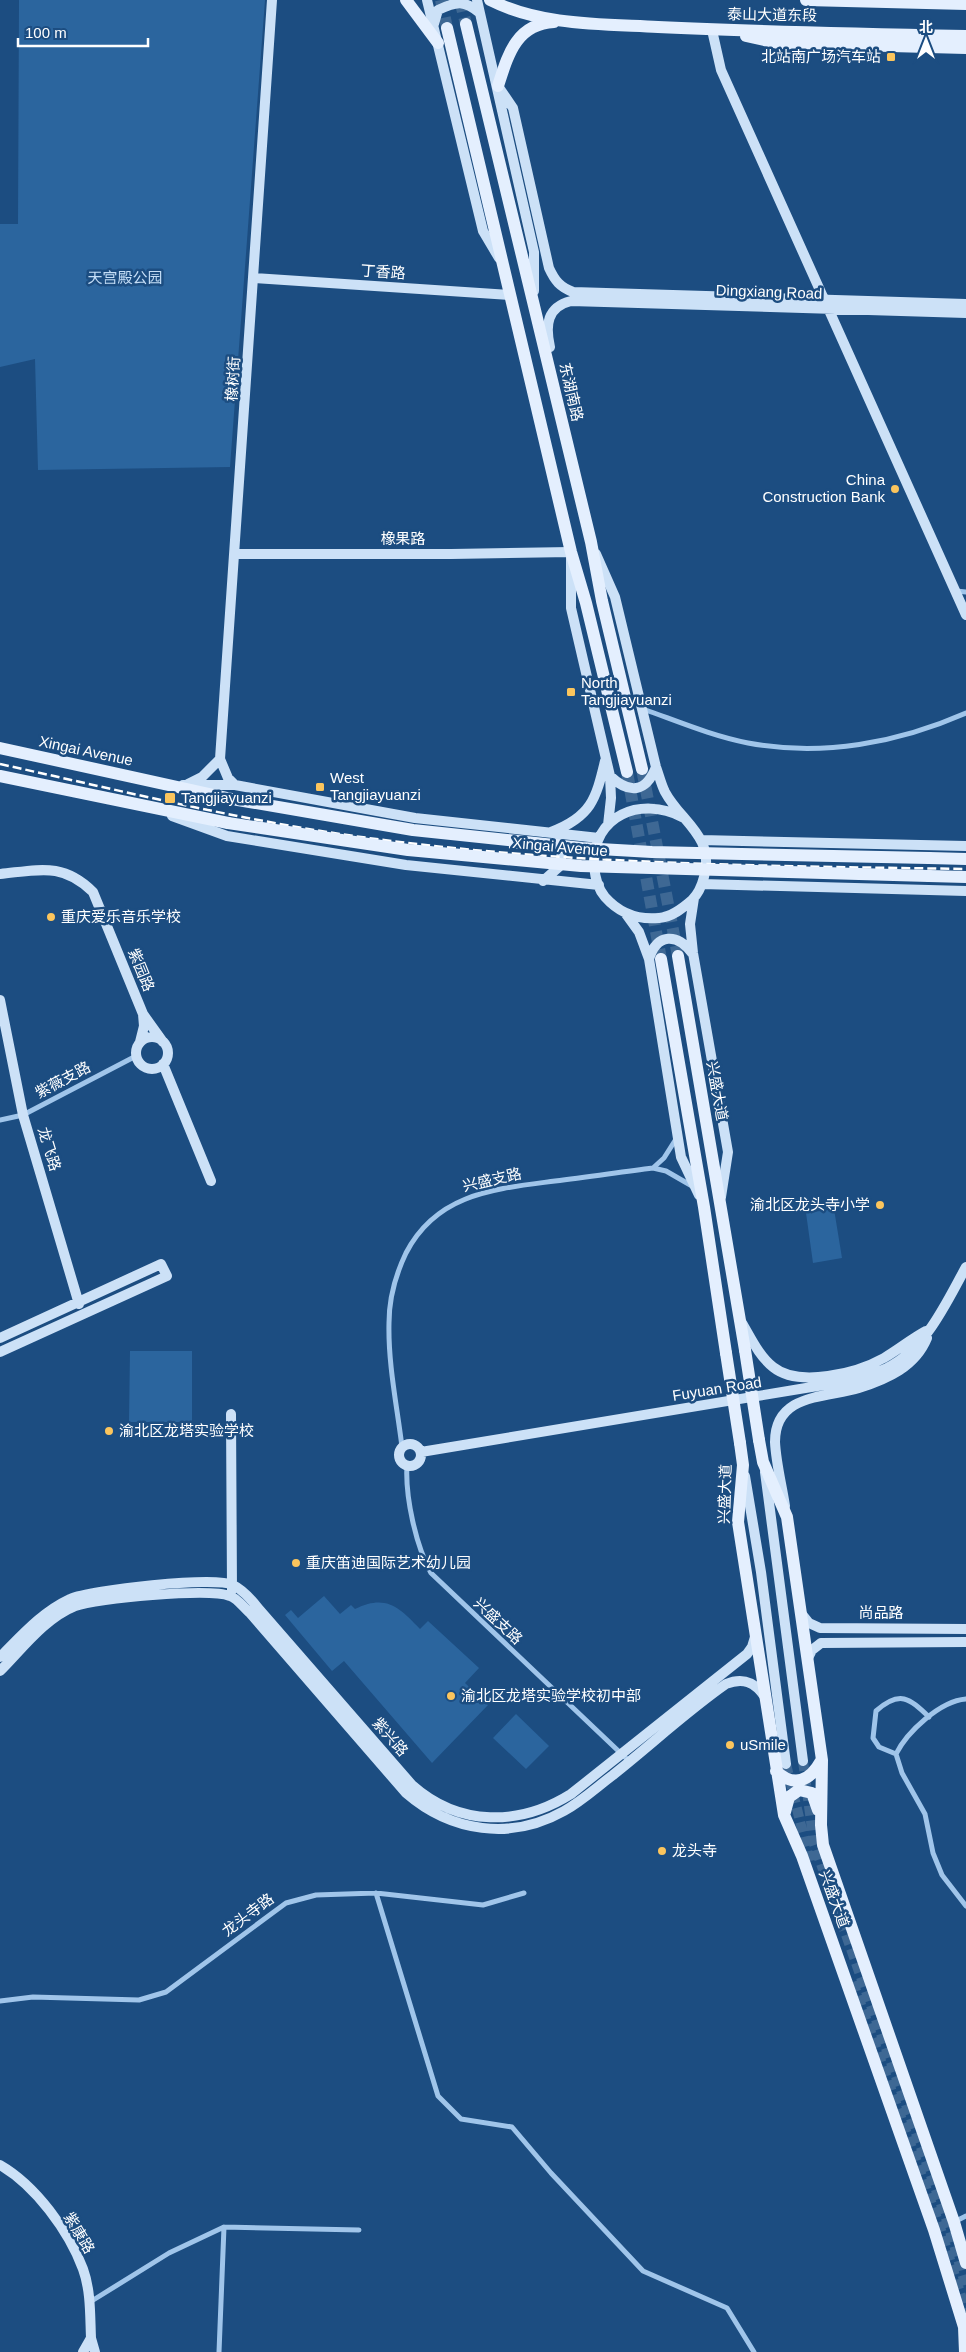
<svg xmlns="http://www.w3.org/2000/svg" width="966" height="2352" font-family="Arial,'Noto Sans SC',sans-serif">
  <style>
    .green { fill: #2b659e }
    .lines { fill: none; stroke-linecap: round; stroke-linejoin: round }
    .secondary-tunnel { stroke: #3e6894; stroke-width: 10; stroke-dasharray: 10 5; stroke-linecap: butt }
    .primary-tunnel { stroke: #3e6894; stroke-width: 12; stroke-dasharray: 12 6; stroke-linecap: butt }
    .street { stroke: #a0c5ea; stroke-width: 5 }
    .secondary { stroke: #cce1f7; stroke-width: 10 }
    .primary { stroke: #e4effe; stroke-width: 12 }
    .rail { stroke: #fff; stroke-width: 2.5; stroke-dasharray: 9 4; stroke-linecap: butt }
    .primary-bridge { stroke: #e4effe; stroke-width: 12 }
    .poi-dot { fill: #fbc55d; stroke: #1c4d81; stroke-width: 2 }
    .labels { text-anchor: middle; stroke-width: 5; stroke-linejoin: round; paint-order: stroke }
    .street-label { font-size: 15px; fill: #fff; stroke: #1c4d81 }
    .poi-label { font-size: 15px; fill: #fff; stroke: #1c4d81; text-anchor: start }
    .park-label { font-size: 15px; fill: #c5def7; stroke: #1c4d81 }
  </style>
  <rect width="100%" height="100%" fill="#1c4d81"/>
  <path class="green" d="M 19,0 L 265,0 L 230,467 L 38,470 L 35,359 L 0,367 L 0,224 L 18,224 Z
    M 834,1209 L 842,1258 L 813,1263 L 806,1213 Z
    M 130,1351 L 192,1351 L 192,1422 L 129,1422 Z
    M 324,1596 L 340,1614 L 351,1605 L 355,1609 C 386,1594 399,1607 420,1629 L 428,1621 L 479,1668 L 465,1683 L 488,1705 L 432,1763 L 344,1661 L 332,1671 L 285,1615 L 291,1610 L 298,1618 Z
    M 516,1714 L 549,1746 L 526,1769 L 493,1738 Z"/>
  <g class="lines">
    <path class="secondary-tunnel" d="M 803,1761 L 814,1844 L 948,2224 L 966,2287
      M 786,1764 L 810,1862
      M 853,1982 L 940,2227 L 966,2312"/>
    <path class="primary-tunnel" d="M 441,0 L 447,28
      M 460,0 L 466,24
      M 642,769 L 678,956
      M 627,772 L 661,959"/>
    <path class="street" d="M 956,591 L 966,592
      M 643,709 C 677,721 712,736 748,743 C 822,757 898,743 966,713
      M 0,1120 L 23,1115 L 136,1056
      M 653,1168 L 664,1158 L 676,1139
      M 402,1447 C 397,1406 388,1364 389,1323 C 389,1297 395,1276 406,1253 C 437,1193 495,1189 555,1181 C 588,1177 621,1172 653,1168 L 666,1171 L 692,1186
      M 407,1465 C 405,1497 416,1546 431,1573 L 630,1762
      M 966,1699 C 940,1701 907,1732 896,1754 L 902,1773 L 925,1814 L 933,1853 L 942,1875 L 966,1906
      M 896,1754 L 879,1747 L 873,1738 L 876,1711 C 900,1690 909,1698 929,1717
      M 376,1893 L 438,2096 L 461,2119 L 512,2127 L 551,2173 L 643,2271 L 727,2308 L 754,2352
      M 0,2001 L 33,1997 L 139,2000 L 166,1992 L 286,1903 L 316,1895 L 376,1893 L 483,1905 L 524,1893
      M 954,2222 L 966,2216
      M 90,2302 L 169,2253 L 224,2227 L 359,2230
      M 219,2352 L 224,2227"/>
    <path class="secondary" d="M 427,0 L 483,231 L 499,258
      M 477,0 L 534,252 L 534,291
      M 434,24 L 438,10 C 457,1 464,0 480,13
      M 712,30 L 721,70 L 966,615
      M 498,86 L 513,108 L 549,268 C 555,281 560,287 573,292 L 966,304
      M 254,278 L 510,295
      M 550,347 C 545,325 547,307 571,301 L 966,313
      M 236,554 L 451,554 L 571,552 L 571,608 L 610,776 L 611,798 L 608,825
      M 596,554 L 615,597 L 656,767 C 659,775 661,784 665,792 C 681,822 715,836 704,877 C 702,885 698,894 692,900 C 683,908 672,917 659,918 C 638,920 620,914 605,897 C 598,889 595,877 594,866 C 592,815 641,796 682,817
      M 220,759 L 272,0
      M 610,776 C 629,794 646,793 656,767
      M 188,784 L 202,777 L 220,759 L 228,778 L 235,785
      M 183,785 L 235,785 L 415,818 L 599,838
      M 172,816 L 227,836 L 406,865 L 599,885
      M 551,832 C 591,817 596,799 605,761
      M 701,840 L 966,846
      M 0,874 C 39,870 63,862 93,892 L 143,1014 L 163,1042
      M 543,881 L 560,866 L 562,851 L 556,840
      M 702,884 L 966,891
      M 694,898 L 690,924 L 693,953 L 728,1152 L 721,1197
      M 626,914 L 639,932 L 649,959 L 681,1157 L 699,1195
      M 649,959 C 657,933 677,933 692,953
      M 0,1000 L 23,1115 L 79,1304
      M136 1053a16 16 0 1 1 32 0a16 16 0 1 1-32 0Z
      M 140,1042 L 144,1026 L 143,1014
      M 163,1064 L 211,1181
      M 742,1323 C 751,1338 759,1356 773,1367 C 799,1388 857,1373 884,1358 C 898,1350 911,1339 926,1331
      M 0,1338 L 161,1264 L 167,1276 L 0,1352
      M 231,1414 L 232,1590
      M399 1455a11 11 0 1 1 22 0a11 11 0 1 1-22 0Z
      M 421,1452 L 854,1380 C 865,1376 876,1373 887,1368 C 926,1349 946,1303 966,1267
      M 765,1472 L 803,1761
      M 745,1476 L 761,1572 L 786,1764
      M 785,1506 C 782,1486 776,1463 775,1442 C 775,1393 826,1398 859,1388 C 887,1379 915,1367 927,1338
      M 801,1613 L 809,1623 L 820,1628 L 966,1629
      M 0,1657 C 22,1635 42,1612 70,1599 C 91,1590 214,1576 233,1585 C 243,1590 251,1599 258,1608 L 412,1785 C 459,1827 520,1826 571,1794 L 747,1654 L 752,1647 L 755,1637
      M 807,1660 L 812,1650 L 821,1643 L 966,1642
      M 0,1671 C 22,1649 45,1618 75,1606 C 96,1598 209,1588 230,1596 C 237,1598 244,1608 250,1613 L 406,1793 C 451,1832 511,1841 564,1811 C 582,1801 597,1787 613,1775 C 651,1745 686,1712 726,1684 C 743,1677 755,1682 765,1697
      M 0,2165 C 35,2185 69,2231 83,2269 C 91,2291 90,2316 91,2338
      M 83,2352 L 91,2338 L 95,2352"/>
    <path class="primary" d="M 406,0 L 438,43
      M 490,0 C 541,26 603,24 658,27 C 761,32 863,34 966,36
      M 806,0 L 966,4
      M 466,24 L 591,542 L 602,601 L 642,769
      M 447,28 L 571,552 L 586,603 L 627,772
      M 746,36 L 778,43 L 966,48
      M 498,86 C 508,55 516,24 554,22
      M 0,748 L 232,799
      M 0,776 L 228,823
      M 929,858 L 966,859
      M 929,876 L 966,877
      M 678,956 L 745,1350
      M 661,959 L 704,1207 L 726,1353
      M 759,1440 L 763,1462 L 787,1517 L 822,1760 L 821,1825 L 823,1845 L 954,2222 L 966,2263
      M 740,1443 L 743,1465 L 738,1522 L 784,1815 L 802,1856 L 934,2230 L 964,2327 L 965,2352
      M 776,1771 C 794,1788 810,1781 821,1761
      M 785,1812 L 789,1797 L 799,1790 L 812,1793 L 818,1810"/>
    <path class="rail" d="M 0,764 C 127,792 255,824 384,840 C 578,865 771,866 966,869
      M 509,847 L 564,852"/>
    <path class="primary-bridge" d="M 232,799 L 413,830 L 582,848 L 652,852 L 929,858
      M 228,823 L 408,850 L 581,866 L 929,876
      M 745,1350 L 759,1440
      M 726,1353 L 740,1443"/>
  </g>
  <g class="poi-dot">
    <rect x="886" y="52" width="10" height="10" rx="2.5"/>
    <circle cx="895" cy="489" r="5"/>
    <rect x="566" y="687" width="10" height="10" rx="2.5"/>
    <rect x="315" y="782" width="10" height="10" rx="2.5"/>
    <rect x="164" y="792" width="12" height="12" rx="2.5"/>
    <circle cx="51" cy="917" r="5"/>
    <circle cx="880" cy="1205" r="5"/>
    <circle cx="109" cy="1431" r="5"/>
    <circle cx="296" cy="1563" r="5"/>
    <circle cx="451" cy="1696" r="5"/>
    <circle cx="730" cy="1745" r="5"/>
    <circle cx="662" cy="1851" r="5"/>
  </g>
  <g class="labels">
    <g class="street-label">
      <text transform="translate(772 15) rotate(1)" y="5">泰山大道东段</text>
      <text transform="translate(383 272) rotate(4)" y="5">丁香路</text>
      <text transform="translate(769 292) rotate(2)" y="5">Dingxiang Road</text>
      <text transform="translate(233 379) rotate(-86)" y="5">橡树街</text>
      <text transform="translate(571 392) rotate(77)" y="5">东湖南路</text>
      <text x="403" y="544">橡果路</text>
      <text transform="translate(86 751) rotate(12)" y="5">Xingai Avenue</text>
      <text transform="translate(560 847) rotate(5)" y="5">Xingai Avenue</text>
      <text transform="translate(141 970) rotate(68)" y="5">紫园路</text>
      <text transform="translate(63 1080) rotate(-28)" y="5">紫薇支路</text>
      <text transform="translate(717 1091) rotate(80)" y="5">兴盛大道</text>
      <text transform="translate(49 1149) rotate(73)" y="5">龙飞路</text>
      <text transform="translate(492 1180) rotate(-13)" y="5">兴盛支路</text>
      <text transform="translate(717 1389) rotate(-9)" y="5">Fuyuan Road</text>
      <text transform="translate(725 1494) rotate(-88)" y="5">兴盛大道</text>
      <text x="881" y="1618">尚品路</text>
      <text transform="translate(498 1621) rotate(43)" y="5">兴盛支路</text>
      <text transform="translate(390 1737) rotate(49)" y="5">紫兴路</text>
      <text transform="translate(834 1899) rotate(70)" y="5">兴盛大道</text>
      <text transform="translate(248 1915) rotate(-37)" y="5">龙头寺路</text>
      <text transform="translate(79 2233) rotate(59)" y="5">紫康路</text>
    </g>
    <g class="poi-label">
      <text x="881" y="62" text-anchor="end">北站南广场汽车站</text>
      <text x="885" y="485" text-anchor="end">China<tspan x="885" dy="17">Construction Bank</tspan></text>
      <text x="581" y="688">North<tspan x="581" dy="17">Tangjiayuanzi</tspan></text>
      <text x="330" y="783">West<tspan x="330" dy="17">Tangjiayuanzi</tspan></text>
      <text x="181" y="803">Tangjiayuanzi</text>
      <text x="61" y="922">重庆爱乐音乐学校</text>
      <text x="870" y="1210" text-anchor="end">渝北区龙头寺小学</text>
      <text x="119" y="1436">渝北区龙塔实验学校</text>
      <text x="306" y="1568">重庆笛迪国际艺术幼儿园</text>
      <text x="461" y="1701">渝北区龙塔实验学校初中部</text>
      <text x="740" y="1750">uSmile</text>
      <text x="672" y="1856">龙头寺</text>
    </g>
    <g class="park-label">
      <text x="125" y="283">天宫殿公园</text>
    </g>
  </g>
  <g transform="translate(926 40)" stroke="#1c4d81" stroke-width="4" paint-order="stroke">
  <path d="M0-4L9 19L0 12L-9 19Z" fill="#ffffff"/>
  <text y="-8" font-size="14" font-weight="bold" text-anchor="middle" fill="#ffffff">北</text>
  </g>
  <path d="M18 38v8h130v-8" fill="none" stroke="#ffffff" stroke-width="2.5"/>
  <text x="25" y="38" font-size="15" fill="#ffffff" stroke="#1c4d81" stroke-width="4" paint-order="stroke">100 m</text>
</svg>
